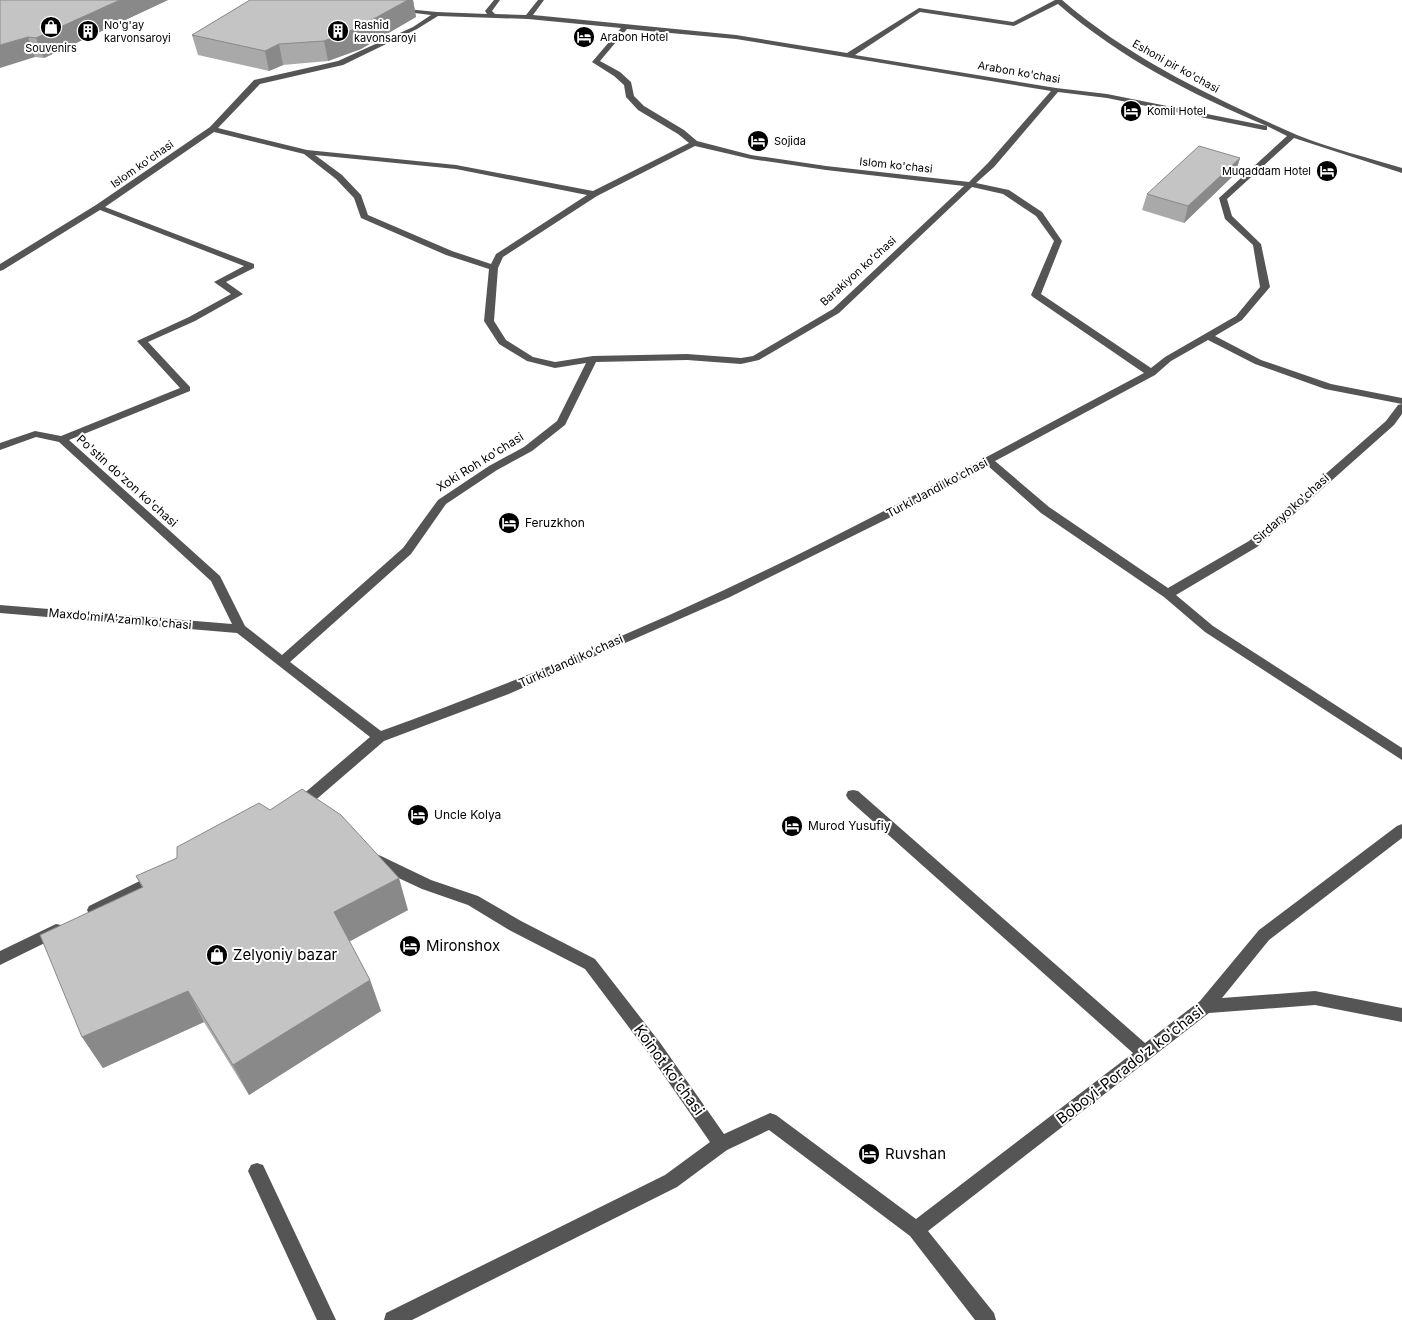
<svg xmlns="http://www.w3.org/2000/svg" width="1402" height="1320" font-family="Inter,sans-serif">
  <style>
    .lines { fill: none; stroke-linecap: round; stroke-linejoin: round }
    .minor { fill: #555; fill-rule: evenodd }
    .wall { fill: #a9a9a9 }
    .shaded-wall { fill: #898989 }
    .building { fill: #c4c4c4; stroke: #898989 }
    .labels { text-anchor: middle; stroke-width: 4; stroke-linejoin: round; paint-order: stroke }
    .far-poi-label { font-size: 11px; fill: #000; stroke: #fff; text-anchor: start }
    .far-street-label { font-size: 11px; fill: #000; stroke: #fff }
    .street-label { font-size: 12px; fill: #000; stroke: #fff }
    .poi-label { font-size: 12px; fill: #000; stroke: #fff; text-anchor: start }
    .near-poi-label { font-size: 15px; fill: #000; stroke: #fff; text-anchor: start }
    .near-street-label { font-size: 15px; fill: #000; stroke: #fff }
  </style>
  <rect width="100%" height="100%" fill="#fff"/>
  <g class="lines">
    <path class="minor" d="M 494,0 L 500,0 L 492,11 L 495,14 L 526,15 L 538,0 L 544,0 L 533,15 L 736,35 L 847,53 L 919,8 L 1013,22 L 1055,0 L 1062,0 C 1132,60 1214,98 1297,135 C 1329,148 1369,158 1402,168 L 1402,173 L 1294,138 L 1227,199 L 1232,216 L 1261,244 L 1270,287 L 1242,320 L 1215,336 L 1261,360 L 1331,384 L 1402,398 L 1402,414 L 1394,425 L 1257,547 L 1176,595 L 1213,626 L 1402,748 L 1402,760 L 1205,632 L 1164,597 L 1041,513 L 987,465 L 891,517 L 730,597 L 511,693 L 384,741 L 304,810 L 299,811 L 294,810 L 292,806 L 294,802 L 370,737 L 237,633 L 0,613 L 0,605 L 232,624 L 211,581 L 59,442 L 36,437 L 0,450 L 0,443 L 35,431 L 61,436 L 180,388 L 137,341 L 189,317 L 231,294 L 214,282 L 244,266 L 100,210 L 3,270 L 0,271 L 0,264 L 96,205 L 210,127 L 254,80 L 338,61 L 413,27 L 431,15 L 398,11 L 396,10 L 396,8 L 437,12 L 487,14 L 485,11 ZM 1058,4 C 1120,58 1191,94 1267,126 L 1107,94 L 1056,88 L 855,55 L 920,12 L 1014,26 ZM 438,16 L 528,19 L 621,28 L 592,62 L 614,76 L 624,85 L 626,97 L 638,110 L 678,134 L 689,143 L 593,191 L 456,165 L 307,150 L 218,128 L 260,84 L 343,65 L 417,29 ZM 627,29 L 736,39 L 1051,91 L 988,163 L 969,182 L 826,166 L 751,155 L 697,141 L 684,130 L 644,106 L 634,96 L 631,82 L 620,72 L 600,61 ZM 1058,92 L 1107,98 L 1264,130 L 1267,130 L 1267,126 L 1287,136 L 1219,198 L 1225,219 L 1253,245 L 1260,287 L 1236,316 L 1165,357 L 1151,368 L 1041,294 L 1062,241 L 1042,212 L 1009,190 L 976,183 L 994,167 ZM 214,132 L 304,154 L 336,179 L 354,198 L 361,218 L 446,255 L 489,269 L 484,321 L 499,344 L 527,361 L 555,368 L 586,363 L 557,421 L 524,447 L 489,466 L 438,500 L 403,548 L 282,655 L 245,626 L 220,576 L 69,440 L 190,391 L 190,387 L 148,342 L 195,321 L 243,294 L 226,282 L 254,268 L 254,264 L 105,207 ZM 695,146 L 751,159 L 826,170 L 964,186 L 833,309 L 753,356 L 741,358 L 687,354 L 593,356 L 555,362 L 533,357 L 506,340 L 494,321 L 498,268 L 503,257 L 597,196 ZM 315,155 L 456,169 L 587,195 L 496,254 L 491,264 L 452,251 L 368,215 L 361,195 L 342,175 ZM 972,187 L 1003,194 L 1036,216 L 1054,241 L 1031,295 L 1033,297 L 1144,373 C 1004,447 866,524 722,591 C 610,643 496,689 381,731 L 290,662 L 411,554 L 446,504 L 497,470 L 532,451 L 565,425 L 596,362 L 687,360 L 741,364 L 759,360 L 839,313 ZM 1208,340 L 1255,364 L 1325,389 L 1402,404 L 1398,405 L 1386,421 L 1249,541 L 1168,588 L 1049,507 L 995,461 L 1155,375 L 1171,361 Z
      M 853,790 L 858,791 L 1145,1043 L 1200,1001 L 1259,930 L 1397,826 L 1402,824 L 1402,838 L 1269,940 L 1222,998 L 1315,991 L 1402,1008 L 1402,1022 L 1315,1005 L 1209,1013 L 928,1231 L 994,1313 L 996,1320 L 975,1320 L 910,1236 L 769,1130 L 727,1150 L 677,1187 L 412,1320 L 384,1320 L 386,1313 L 665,1175 L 710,1142 L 649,1054 L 585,969 L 511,931 L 468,905 L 422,889 L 375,867 L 369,860 L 371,856 L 376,854 L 381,856 L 431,880 L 478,896 L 521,921 L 595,959 L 661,1044 L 724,1134 L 770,1113 L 776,1115 L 916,1219 L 1133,1053 L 848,799 L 846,795 L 848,791 Z
      M 156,873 L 161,875 L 163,879 L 161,883 L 99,914 L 94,916 L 89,914 L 87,910 L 89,906 Z
      M 56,924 L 61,925 L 63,930 L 61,935 L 0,965 L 0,951 Z
      M 257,1163 L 263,1165 L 336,1320 L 317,1320 L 248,1171 L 251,1165 Z"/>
  </g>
  <path class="wall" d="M 0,0 L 168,0 L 44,58 L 35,57 Z
    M 250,0 L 413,0 L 416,17 L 361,49 L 328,61 L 283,65 L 269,71 L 198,55 L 192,35 Z
    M 1240,158 L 1235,174 L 1184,223 L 1142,210 L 1147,194 Z
    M 136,876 L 408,910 L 349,941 L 370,980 L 381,1011 L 249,1095 L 204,1022 L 103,1068 L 82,1037 L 142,887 Z"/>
  <path class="shaded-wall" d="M 120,0 L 168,0 L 44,58 L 36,38 Z
    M 408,0 L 413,0 L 416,17 L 361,49 L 328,61 L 324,41 Z
    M 28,37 L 35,57 L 0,68 L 0,45 Z
    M 279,44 L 283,65 L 269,71 L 265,51 Z
    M 1240,158 L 1235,174 L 1184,223 L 1188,206 Z
    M 399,878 L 408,910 L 345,944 L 334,912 Z
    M 370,980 L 381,1011 L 249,1095 L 233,1065 Z
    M 188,991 L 204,1022 L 103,1068 L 82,1037 Z"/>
  <path class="building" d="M 0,0 L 120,0 L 36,38 L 28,37 L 0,45 Z
    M 250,0 L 408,0 L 357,28 L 324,41 L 279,44 L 265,51 L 192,35 Z
    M 1199,146 L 1240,158 L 1188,206 L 1147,194 Z
    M 302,789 L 341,815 L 399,878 L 334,912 L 370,980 L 233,1065 L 188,991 L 82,1037 L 40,935 L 143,887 L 136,876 L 177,858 L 177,847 L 259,803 L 270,810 Z"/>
  <defs>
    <g id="shop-disc" transform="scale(1.125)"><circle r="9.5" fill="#000" stroke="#fff"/><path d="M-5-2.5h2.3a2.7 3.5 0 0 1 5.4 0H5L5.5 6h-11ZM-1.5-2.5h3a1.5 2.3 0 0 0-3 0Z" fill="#fff"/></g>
    <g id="building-disc" transform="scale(1.125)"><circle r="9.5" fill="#000" stroke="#fff"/><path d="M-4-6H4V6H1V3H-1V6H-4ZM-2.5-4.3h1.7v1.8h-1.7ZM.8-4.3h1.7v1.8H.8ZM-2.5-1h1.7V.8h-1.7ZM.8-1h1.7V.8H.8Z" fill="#fff"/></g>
    <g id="hotel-disc" transform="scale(1.125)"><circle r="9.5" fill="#000" stroke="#fff"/><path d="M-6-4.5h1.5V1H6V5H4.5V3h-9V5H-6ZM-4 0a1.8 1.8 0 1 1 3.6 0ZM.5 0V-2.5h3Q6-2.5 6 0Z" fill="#fff"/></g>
  </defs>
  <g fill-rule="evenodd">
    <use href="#shop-disc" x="51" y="27"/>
    <use href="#building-disc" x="88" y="31"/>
    <use href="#building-disc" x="338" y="31"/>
    <use href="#hotel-disc" x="584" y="37"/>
    <use href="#hotel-disc" x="1131" y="111"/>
    <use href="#hotel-disc" x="758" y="141"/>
    <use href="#hotel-disc" x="1327" y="171"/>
    <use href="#hotel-disc" x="509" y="523"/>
    <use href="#hotel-disc" x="418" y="815"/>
    <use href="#hotel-disc" x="792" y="826"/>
    <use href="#hotel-disc" x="410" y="946"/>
    <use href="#shop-disc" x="217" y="955"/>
    <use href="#hotel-disc" x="869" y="1154"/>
  </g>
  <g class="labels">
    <g class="far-poi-label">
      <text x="104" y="29">No'g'ay<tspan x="104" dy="13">karvonsaroyi</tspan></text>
      <text x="354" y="29">Rashid<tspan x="354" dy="13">kavonsaroyi</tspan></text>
      <text x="600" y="41">Arabon Hotel</text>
      <text x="51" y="52" text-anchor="middle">Souvenirs</text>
      <text x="1147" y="115">Komil Hotel</text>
      <text x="774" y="145">Sojida</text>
      <text x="1311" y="175" text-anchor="end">Muqaddam Hotel</text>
    </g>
    <g class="far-street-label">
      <text transform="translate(1176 66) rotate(29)" y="4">Eshoni pir ko'chasi</text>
      <text transform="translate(1019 72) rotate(10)" y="4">Arabon ko'chasi</text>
      <text transform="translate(142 164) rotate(-35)" y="4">Islom ko'chasi</text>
      <text transform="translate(896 165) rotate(6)" y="4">Islom ko'chasi</text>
      <text transform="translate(858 271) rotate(-42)" y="4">Barakiyon ko'chasi</text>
    </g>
    <g class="street-label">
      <text transform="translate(480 462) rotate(-32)" y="4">Xoki Roh ko'chasi</text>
      <text transform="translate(127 481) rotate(42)" y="4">Po'stin do'zon ko'chasi</text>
      <text transform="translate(937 488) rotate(-28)" y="4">Turki Jandi ko'chasi</text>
      <text transform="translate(1291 509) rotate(-42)" y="4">Sirdaryo ko'chasi</text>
      <text transform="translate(120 619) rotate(5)" y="4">Maxdo'mi A'zam ko'chasi</text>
      <text transform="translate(571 661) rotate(-24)" y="4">Turki Jandi ko'chasi</text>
    </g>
    <g class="poi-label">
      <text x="525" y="527">Feruzkhon</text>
      <text x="434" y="819">Uncle Kolya</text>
      <text x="808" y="830">Murod Yusufiy</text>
    </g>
    <g class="near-poi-label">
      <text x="426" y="951">Mironshox</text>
      <text x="233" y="960">Zelyoniy bazar</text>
      <text x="885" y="1159">Ruvshan</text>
    </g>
    <g class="near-street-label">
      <text transform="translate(1130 1065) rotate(-38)" y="5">Boboyi-Porado'z ko'chasi</text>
      <text transform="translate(669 1070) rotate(54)" y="5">Koinot ko'chasi</text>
    </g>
  </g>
</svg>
